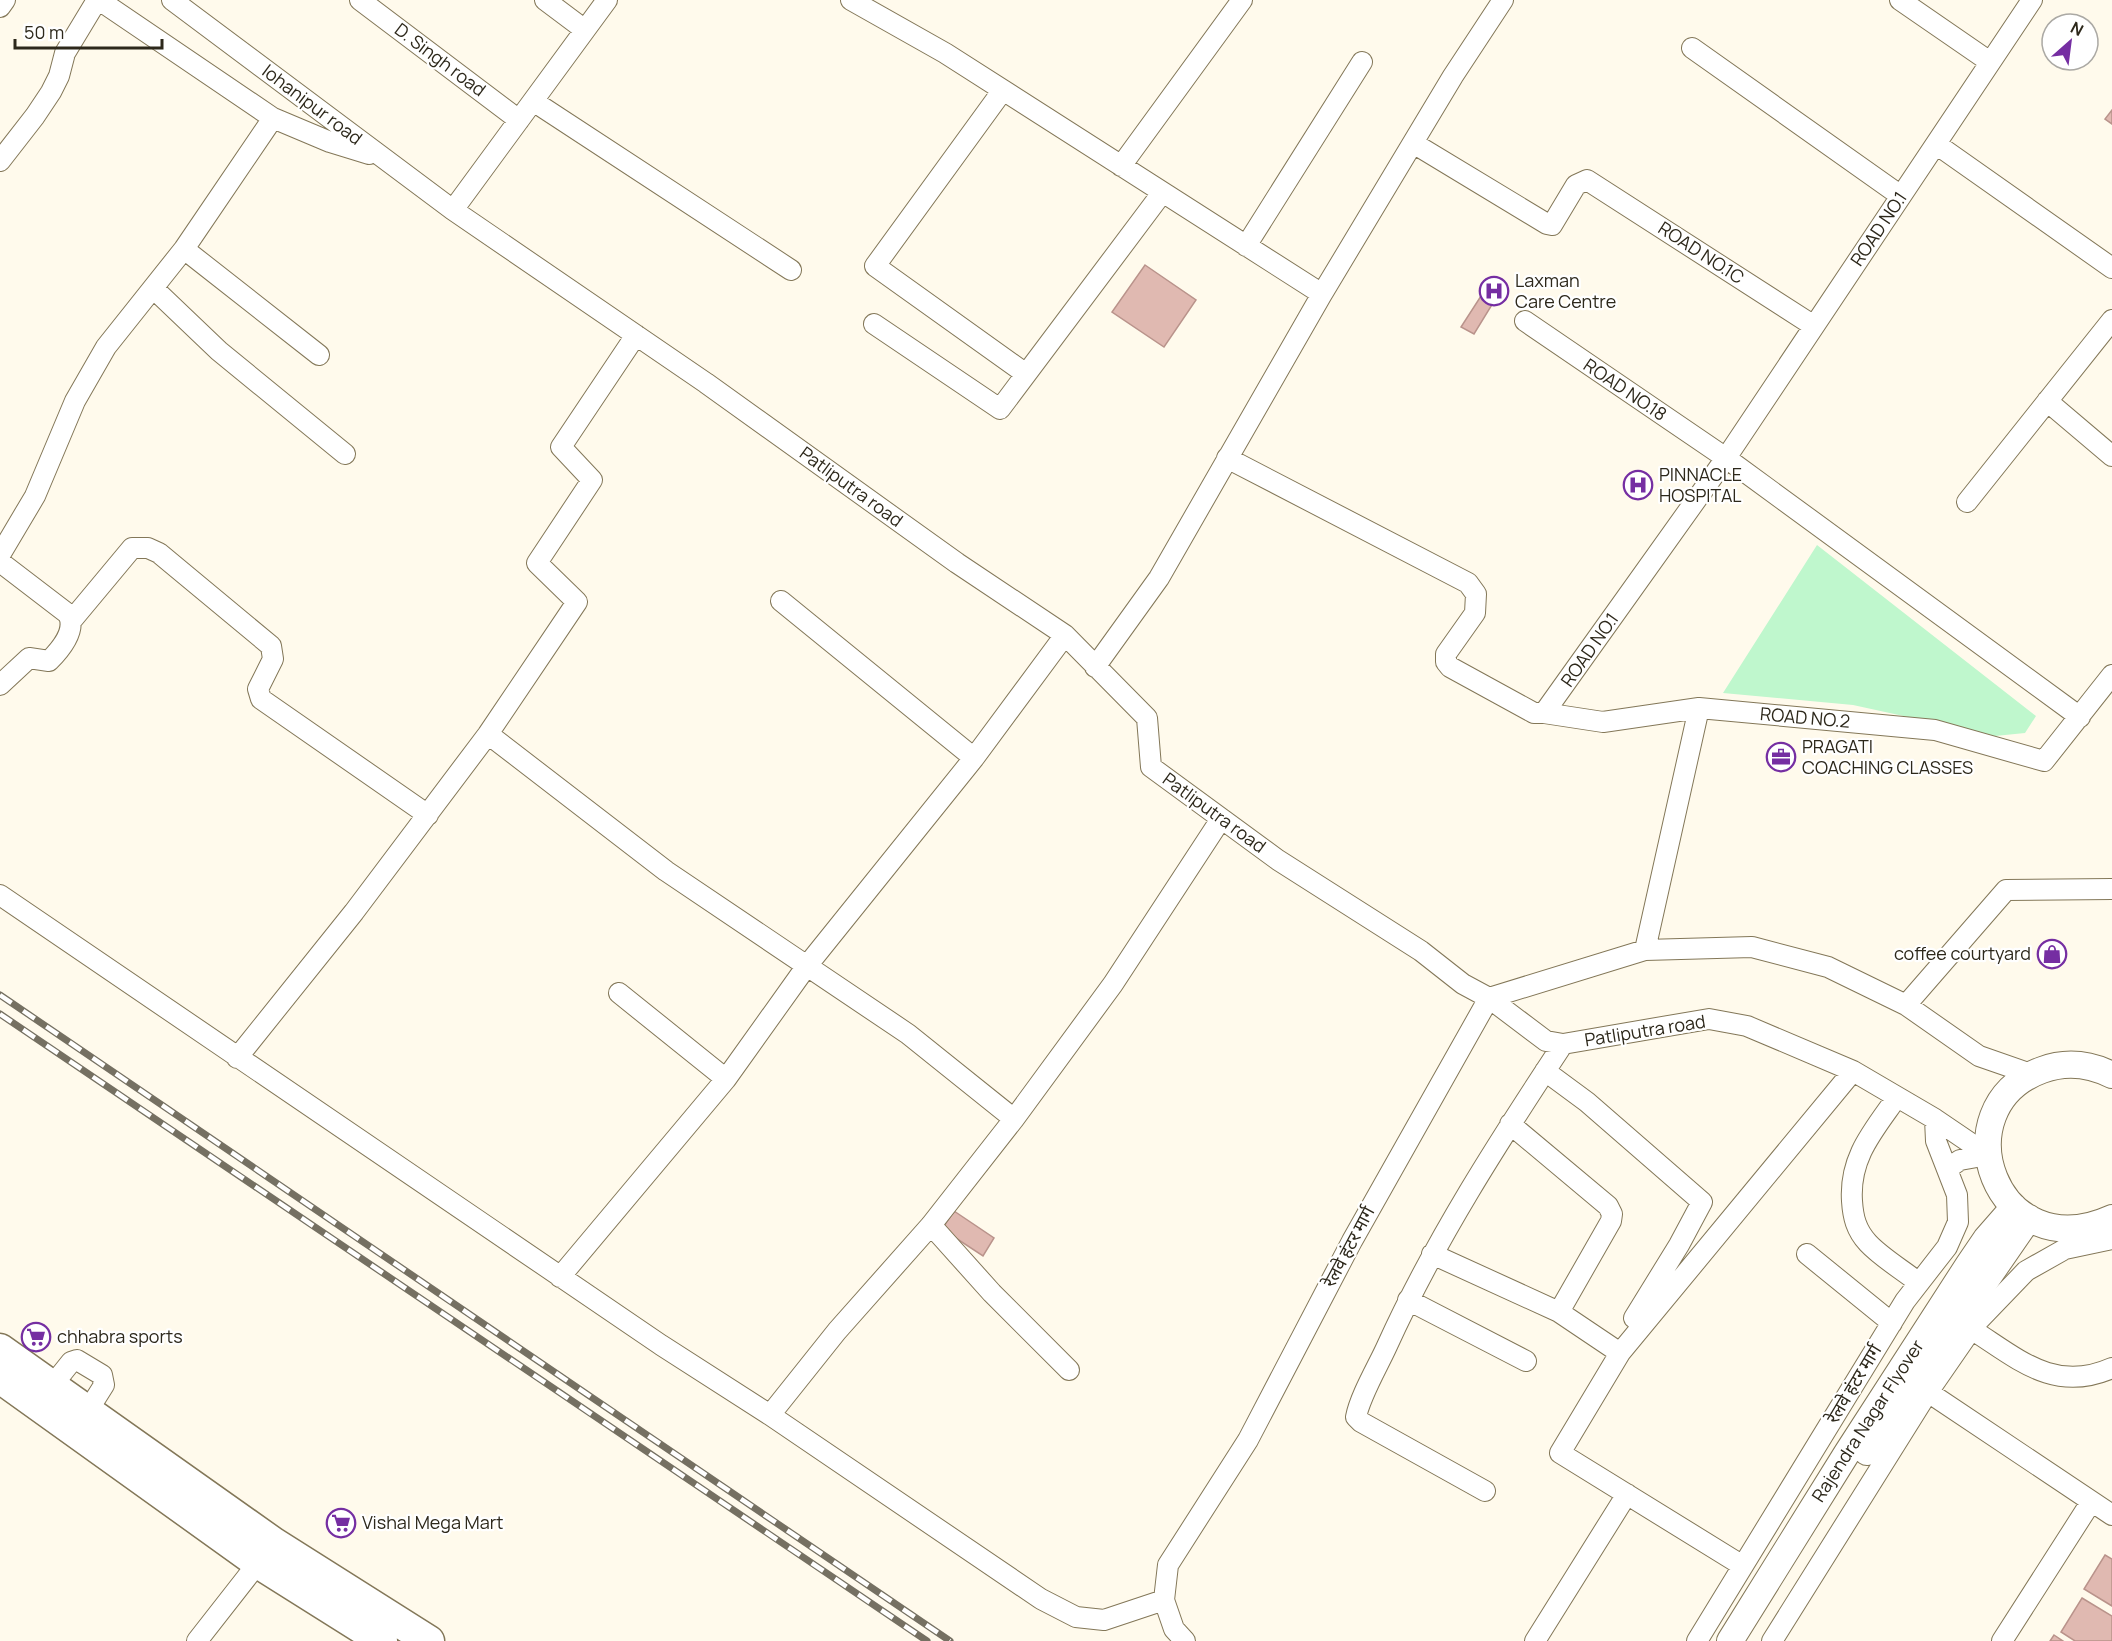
<svg xmlns="http://www.w3.org/2000/svg" width="2112" height="1641" font-family="Manrope,'Noto Sans Devanagari',sans-serif">
  <style>
    .green { fill: #bff7cd }
    .building { fill: #e0b9b1; stroke: #b9938b; stroke-width: 1.5 }
    .lines { fill: none; stroke-linecap: round; stroke-linejoin: round }
    .minor-casing { stroke: #837758; stroke-width: 22 }
    .major-casing { stroke: #837758; stroke-width: 28 }
    .highway-casing { stroke: #837758; stroke-width: 33 }
    .minor { stroke: #fff; stroke-width: 20 }
    .major { stroke: #fff; stroke-width: 26 }
    .highway { stroke: #fff; stroke-width: 30 }
    .rail-casing { stroke: #757062; stroke-width: 7 }
    .rail { stroke: #fff; stroke-width: 4.5; stroke-dasharray: 14; stroke-linecap: butt }
    .labels { text-anchor: middle; stroke-width: 4.5; stroke-linejoin: round; paint-order: stroke }
    .street-label { font-size: 18px; fill: #2d281b; stroke: #fff }
    .poi-label { font-size: 18px; fill: #2d281b; stroke: #fff; text-anchor: start }
  </style>
  <rect width="100%" height="100%" fill="#fffaec"/>
  <path class="green" d="M 1817,545 L 2036,716 L 2025,733 L 1995,736 L 1853,705 L 1723,693 Z"/>
  <path class="building" d="M 2112,110 L 2112,124 L 2105,119 Z
    M 1145,265 L 1196,300 L 1164,347 L 1112,312 Z
    M 1490,282 L 1501,290 L 1474,334 L 1461,327 Z
    M 954,1211 L 994,1238 L 983,1256 L 942,1229 Z
    M 2105,1555 L 2112,1559 L 2112,1606 L 2084,1589 Z
    M 2082,1598 L 2112,1616 L 2112,1641 L 2075,1641 L 2061,1632 Z
    M 2054,1635 L 2063,1641 L 2050,1641 Z"/>
  <g class="lines">
    <g class="minor-casing">
      <path id="minor" d="M 99,0 L 273,118 L 330,142 L 369,154
        M 172,0 L 453,210 L 706,383 L 957,563 L 1065,635 L 1147,718 L 1151,767 L 1278,860 L 1421,951 L 1463,984 L 1489,998 L 1546,1041 L 1563,1044 L 1709,1019 L 1747,1026 L 1853,1071 L 1935,1119 L 1988,1155
        M 360,0 L 519,120
        M 545,0 L 585,30
        M 851,0 L 945,53 L 1322,294 L 1453,76 L 1503,0
        M 1900,0 L 1990,62
        M 0,7 L 5,0
        M 1692,48 L 1901,196
        M 1003,90 L 875,266 L 1026,374
        M 533,101 L 791,270
        M 1413,143 L 1547,224 L 1552,225 L 1576,185 L 1587,180 L 1814,326
        M 1936,144 L 2112,268
        M 0,161 L 35,116 L 51,92 L 59,76 L 65,53 L 97,0
        M 1121,166 L 1242,0
        M 453,210 L 607,0
        M 1246,246 L 1362,62
        M 184,249 L 319,355
        M 153,288 L 219,351 L 345,454
        M 1525,321 L 1726,458 L 2032,0
        M 874,324 L 1000,409 L 1162,193
        M 2047,401 L 2112,456
        M 1227,458 L 1468,583 L 1476,594 L 1475,613 L 1446,654 L 1446,662 L 1450,667 L 1534,713 L 1544,713
        M 1967,502 L 2112,320
        M 0,555 L 35,496 L 75,401 L 106,347 L 184,249 L 273,118
        M 0,562 L 68,614 C 77,630 60,650 49,661 L 29,658 L 0,685
        M 781,601 L 974,758
        M 72,620 L 132,548 L 148,548 L 159,553 L 271,646 L 273,659 L 258,689 L 261,699 L 428,815
        M 1095,667 L 1159,578 L 1322,294
        M 1699,708 L 1603,722 L 1544,713 L 1726,458 L 2080,717
        M 488,734 L 577,602 L 537,563 L 592,480 L 561,447 L 636,335
        M 0,895 L 661,1345 L 770,1415 L 1041,1599 L 1076,1617 L 1104,1620 L 1164,1600
        M 1645,950 L 1699,708 L 1935,730 L 2044,761 L 2112,675
        M 619,993 L 726,1079
        M 1906,1005 L 2006,890 L 2112,889
        M 237,1058 L 354,912 L 488,734 L 666,871 L 908,1034 L 1014,1119 L 1113,984 L 1221,819
        M 1545,1071 L 1587,1102 L 1702,1202 L 1679,1245 L 1634,1318
        M 1897,1097 C 1874,1130 1849,1157 1852,1201 C 1853,1217 1856,1230 1868,1243 C 1882,1258 1903,1270 1919,1283
        M 1510,1124 L 1608,1206 L 1612,1214 L 1611,1221 L 1559,1312
        M 1947,1169 L 1960,1160 L 1988,1155
        M 931,1225 L 992,1293 L 1069,1370
        M 1432,1254 L 1559,1312 L 1620,1353
        M 1807,1254 L 1892,1323
        M 560,1277 L 726,1079 L 806,967 L 974,758 L 1065,635
        M 1408,1300 L 1526,1361
        M 1971,1329 C 2017,1358 2054,1394 2112,1368
        M 51,1387 L 71,1362 L 77,1360 L 102,1375 L 104,1385 L 87,1412
        M 1928,1392 L 2112,1515
        M 770,1415 L 837,1331 L 931,1225 L 1014,1119
        M 1485,1491 L 1361,1422 L 1356,1417 C 1360,1396 1378,1366 1387,1346 C 1435,1240 1499,1141 1563,1044
        M 1743,1566 L 1560,1453 L 1620,1353 L 1853,1071
        M 197,1641 L 258,1563
        M 1185,1641 L 1174,1629 L 1164,1600 L 1168,1565 L 1248,1440 L 1352,1241 L 1489,998 L 1645,950 L 1752,947 L 1828,967 L 1906,1005 L 1979,1056 L 2031,1074
        M 1535,1641 L 1627,1494
        M 1697,1641 L 1905,1301 L 1947,1247 L 1958,1222 L 1957,1195 L 1936,1141 L 1935,1119
        M 1772,1641 L 1928,1392 L 1975,1324 L 2026,1271 L 2065,1249 L 2112,1239
        M 2002,1641 L 2091,1502"/>
    </g>
    <g class="major-casing">
      <path id="major" d="M 2112,1075 C 2090,1064 2066,1061 2042,1070 C 1939,1107 1995,1271 2112,1218
        M 1867,1452 L 2029,1218
        M 1730,1641 L 1847,1453 L 1969,1264 L 1986,1239 L 2014,1207"/>
    </g>
    <g class="highway-casing">
      <path id="highway" d="M 0,1349 L 274,1543 L 429,1641
        M 0,1378 L 258,1563 L 382,1641"/>
    </g>
    <use href="#minor" class="minor"/>
    <use href="#major" class="major"/>
    <use href="#highway" class="highway"/>
    <g class="rail-casing">
      <path id="rail" d="M 0,995 L 950,1641
        M 0,1014 L 927,1641"/>
    </g>
    <use href="#rail" class="rail"/>
  </g>
  <defs>
    <g id="hospital-ring" transform="scale(1.5)"><circle r="9.5" fill="#fff" stroke="#752ea2" stroke-width="1.5"/><path d="M-5-5h3v3.5h4V-5h3V5h-3V1.5h-4V5h-3Z" fill="#752ea2"/></g>
    <g id="office-ring" transform="scale(1.5)"><circle r="9.5" fill="#fff" stroke="#752ea2" stroke-width="1.5"/><path d="M-6-3h4V-5.5h4V-3h4V5H-6ZM-1-4.5V-3h2v-1.5ZM-6 0V1H6V0Z" fill="#752ea2"/></g>
    <g id="shop-ring" transform="scale(1.5)"><circle r="9.5" fill="#fff" stroke="#752ea2" stroke-width="1.5"/><path d="M-5-2.5h2.3a2.7 3.5 0 0 1 5.4 0H5L5.5 6h-11ZM-1.5-2.5h3a1.5 2.3 0 0 0-3 0Z" fill="#752ea2"/></g>
    <g id="supermarket-ring" transform="scale(1.5)"><circle r="9.5" fill="#fff" stroke="#752ea2" stroke-width="1.5"/><path d="M-6-5.5h2.5l.6 2H6L4.5 2H-2.5L-4.4-4H-6ZM-1.5 3.2a1.3 1.3 0 1 0 .1 0ZM3 3.2a1.3 1.3 0 1 0 .1 0Z" fill="#752ea2"/></g>
  </defs>
  <g fill-rule="evenodd">
    <use href="#hospital-ring" x="1494" y="291"/>
    <use href="#hospital-ring" x="1638" y="485"/>
    <use href="#office-ring" x="1781" y="757"/>
    <use href="#shop-ring" x="2052" y="954"/>
    <use href="#supermarket-ring" x="36" y="1337"/>
    <use href="#supermarket-ring" x="341" y="1523"/>
  </g>
  <g class="labels">
    <g class="street-label">
      <text transform="translate(440 60) rotate(37)" y="6">D. Singh road</text>
      <text transform="translate(312 105) rotate(37)" y="6">lohanipur road</text>
      <text transform="translate(1879 229) rotate(-56)" y="6">ROAD NO.1</text>
      <text transform="translate(1701 253) rotate(33)" y="6">ROAD NO.1C</text>
      <text transform="translate(1625 390) rotate(34)" y="6">ROAD NO.18</text>
      <text transform="translate(851 487) rotate(36)" y="6">Patliputra road</text>
      <text transform="translate(1590 650) rotate(-55)" y="6">ROAD NO.1</text>
      <text transform="translate(1805 718) rotate(5)" y="6">ROAD NO.2</text>
      <text transform="translate(1214 813) rotate(36)" y="6">Patliputra road</text>
      <text transform="translate(1645 1031) rotate(-9)" y="6">Patliputra road</text>
      <text transform="translate(1349 1247) rotate(-62)" y="6">रेलवे हंटर मार्ग</text>
      <text transform="translate(1854 1384) rotate(-59)" y="6">रेलवे हंटर मार्ग</text>
      <text transform="translate(1868 1421) rotate(-57)" y="6">Rajendra Nagar Flyover</text>
    </g>
    <g class="poi-label">
      <text x="1515" y="287">Laxman<tspan x="1515" dy="21">Care Centre</tspan></text>
      <text x="1659" y="481">PINNACLE<tspan x="1659" dy="21">HOSPITAL</tspan></text>
      <text x="1802" y="753">PRAGATI<tspan x="1802" dy="21">COACHING CLASSES</tspan></text>
      <text x="2031" y="960" text-anchor="end">coffee courtyard</text>
      <text x="57" y="1343">chhabra sports</text>
      <text x="362" y="1529">Vishal Mega Mart</text>
    </g>
  </g>
  <g transform="translate(2070 42) rotate(28)"><circle r="28" fill="#ffffff" stroke="#aba9a4" stroke-width="1.5"/>
  <path d="M0-4.5L10 22L0 15L-10 22Z" fill="#752ea2"/>
  <text y="-9" font-size="16" font-weight="bold" text-anchor="middle" fill="#2d281b">N</text>
  </g>
  <path d="M15 39v9h147v-9" fill="none" stroke="#2d281b" stroke-width="3"/>
  <text x="24" y="39" font-size="18" fill="#2d281b" stroke="#ffffff" stroke-width="4.5" paint-order="stroke">50 m</text>
</svg>
